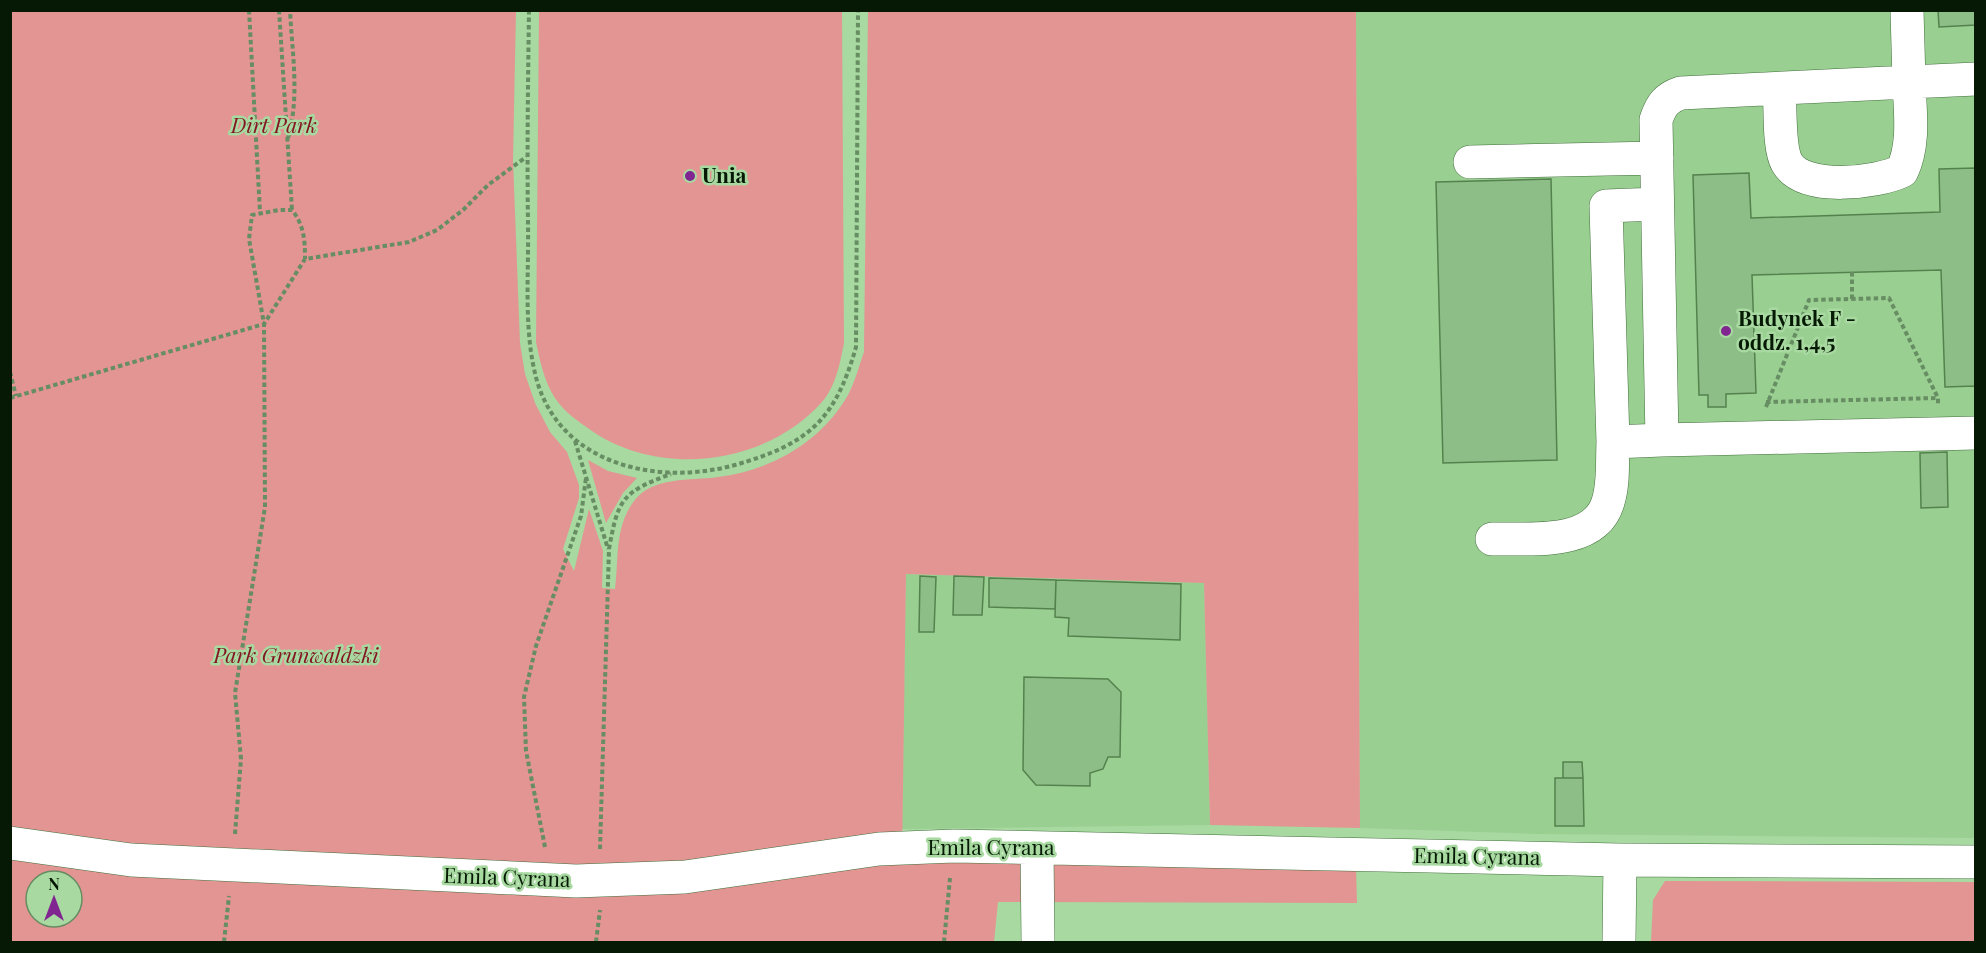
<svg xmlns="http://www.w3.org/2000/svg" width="1986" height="953" font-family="'Playfair Display',serif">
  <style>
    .built { fill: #99cf91 }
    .green { fill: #e39593; fill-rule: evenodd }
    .building { fill: #8ebe87; stroke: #54824d; stroke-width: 1.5 }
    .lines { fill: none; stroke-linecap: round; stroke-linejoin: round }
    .minor-casing { stroke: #416f3b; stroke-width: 34 }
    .path { stroke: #678d63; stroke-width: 4; stroke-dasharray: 4.5 3; stroke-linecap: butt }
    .minor { stroke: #fff; stroke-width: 33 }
    .poi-dot { fill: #812591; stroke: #a7d9a0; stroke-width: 2 }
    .labels { text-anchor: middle; stroke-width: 5; stroke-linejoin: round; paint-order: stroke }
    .park-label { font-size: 21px; font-style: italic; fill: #841623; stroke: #a7d9a0 }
    .poi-label { font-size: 21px; font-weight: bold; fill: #061905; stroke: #a7d9a0; text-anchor: start }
    .street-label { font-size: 21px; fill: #061905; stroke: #a7d9a0 }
  </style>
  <rect width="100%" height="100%" fill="#a7d9a0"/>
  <path class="built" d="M 1356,11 L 1975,11 L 1975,838 L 1540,834 L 1360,828 Z
    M 906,574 L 1204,583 L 1210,825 L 902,829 Z"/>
  <path class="green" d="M 10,11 L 516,11 L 513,160 L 520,343 L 525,374 L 535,403 L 550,432 L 567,452 L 579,485 L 579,498 L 563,549 L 574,571 L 589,509 L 603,551 L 602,588 L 615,589 C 619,559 614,528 634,501 C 653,476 690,481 718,477 C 772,470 821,442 848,395 C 855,382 859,366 864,352 L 868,11 L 1356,11 L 1360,828 L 1210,825 L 1204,583 L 906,574 L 902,858 L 1356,867 L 1357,903 L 998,902 L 994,942 L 11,942 ZM 36,881 L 72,881 L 72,917 L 36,917 Z
    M 539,11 L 842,11 L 844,343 C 840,363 836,386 822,402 C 766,465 661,478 592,431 C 579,422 564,412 555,398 C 544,381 540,361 536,342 Z
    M 588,460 L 608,471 L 637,478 L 623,493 L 606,523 Z
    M 1665,881 L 1975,882 L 1975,942 L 1651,942 L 1653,900 Z"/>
  <path class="building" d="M 1938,10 L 1976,10 L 1976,25 L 1939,27 Z
    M 1976,168 L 1976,399 L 1975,386 L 1945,387 L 1941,270 L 1752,275 L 1756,393 L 1726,394 L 1726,407 L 1708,407 L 1708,395 L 1699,395 L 1693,175 L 1749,173 L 1751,218 L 1940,212 L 1939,169 Z
    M 1551,179 L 1557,460 L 1443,463 L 1436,182 Z
    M 1947,452 L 1948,507 L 1921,508 L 1920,453 Z
    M 920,576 L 936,577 L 934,632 L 919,632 Z
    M 954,576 L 984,577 L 982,615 L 953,615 Z
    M 989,578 L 1056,580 L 1055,609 L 989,607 Z
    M 1056,580 L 1181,584 L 1180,640 L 1068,636 L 1069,618 L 1055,617 Z
    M 1024,677 L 1108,679 L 1121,692 L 1120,757 L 1108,757 L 1103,769 L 1090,773 L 1090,786 L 1036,785 L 1023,770 Z
    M 1563,762 L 1582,762 L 1583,778 L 1563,778 Z
    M 1555,778 L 1583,778 L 1584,826 L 1555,826 Z"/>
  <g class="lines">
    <g class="minor-casing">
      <path id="minor" d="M 1907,10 L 1909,82 L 1976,79
        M 1779,89 C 1781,108 1778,147 1787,163 C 1804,192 1877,183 1902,171 C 1915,144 1910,111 1909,82 L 1681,93 C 1666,98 1661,105 1656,120 L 1662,440 L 1976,433
        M 1470,162 L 1657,158
        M 1613,442 L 1606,206 L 1657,204
        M 1492,539 C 1528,538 1595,547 1608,502 C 1614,483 1612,462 1613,442 L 1662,440
        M 10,843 L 131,860 L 576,881 L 685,877 L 879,849 L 954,846 L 1620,860 L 1976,862
        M 1037,848 L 1038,942
        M 1619,942 L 1620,860"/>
    </g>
    <path class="path" d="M 249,10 L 260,212
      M 279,10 L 292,210
      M 529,10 C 528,81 527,152 528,223 C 529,275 523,331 537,381 C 562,466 659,486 735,465 C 808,444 835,421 856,347 L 858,10
      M 288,138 C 300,96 292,53 290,10
      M 1852,272 L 1852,299
      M 10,372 L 16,396
      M 10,398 L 264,324 L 305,259 L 409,242 L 437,230 L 463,210 L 488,185 L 526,157
      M 1766,402 L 1938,398
      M 1766,407 L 1809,300 L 1889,298 L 1938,398 L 1938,404
      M 575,441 L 608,549
      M 235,834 L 241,759 L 235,693 L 265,507 L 264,324 L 249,239 L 252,215 L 279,210 L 292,210 C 304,225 305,240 305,259
      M 545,847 L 526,751 L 524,697 L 536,646 L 581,516 L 586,478
      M 600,849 L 609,549 C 618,499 622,492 671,474
      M 224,942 L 229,896
      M 596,942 L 600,910
      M 944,942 L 950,878"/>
    <use href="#minor" class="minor"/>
  </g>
  <g class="poi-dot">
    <circle cx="690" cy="176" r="6"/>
    <circle cx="1726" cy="331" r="6"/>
  </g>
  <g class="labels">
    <g class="park-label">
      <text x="274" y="133">Dirt Park</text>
      <text x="296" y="663">Park Grunwaldzki</text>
    </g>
    <g class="poi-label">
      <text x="702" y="183">Unia</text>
      <text x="1738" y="326">Budynek F -<tspan x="1738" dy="24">oddz. 1,4,5</tspan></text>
    </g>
    <g class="street-label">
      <text x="991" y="855">Emila Cyrana</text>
      <text transform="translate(1477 857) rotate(1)" y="7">Emila Cyrana</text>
      <text transform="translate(507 878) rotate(2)" y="7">Emila Cyrana</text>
    </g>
  </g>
  <rect width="1986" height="953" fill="none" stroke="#061905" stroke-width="24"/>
  <g transform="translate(54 899)"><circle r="28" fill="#a7d9a0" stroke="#678c62" stroke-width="1.5"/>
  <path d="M0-4.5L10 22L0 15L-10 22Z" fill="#812591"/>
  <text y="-9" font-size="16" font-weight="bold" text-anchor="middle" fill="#061905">N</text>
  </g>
</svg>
